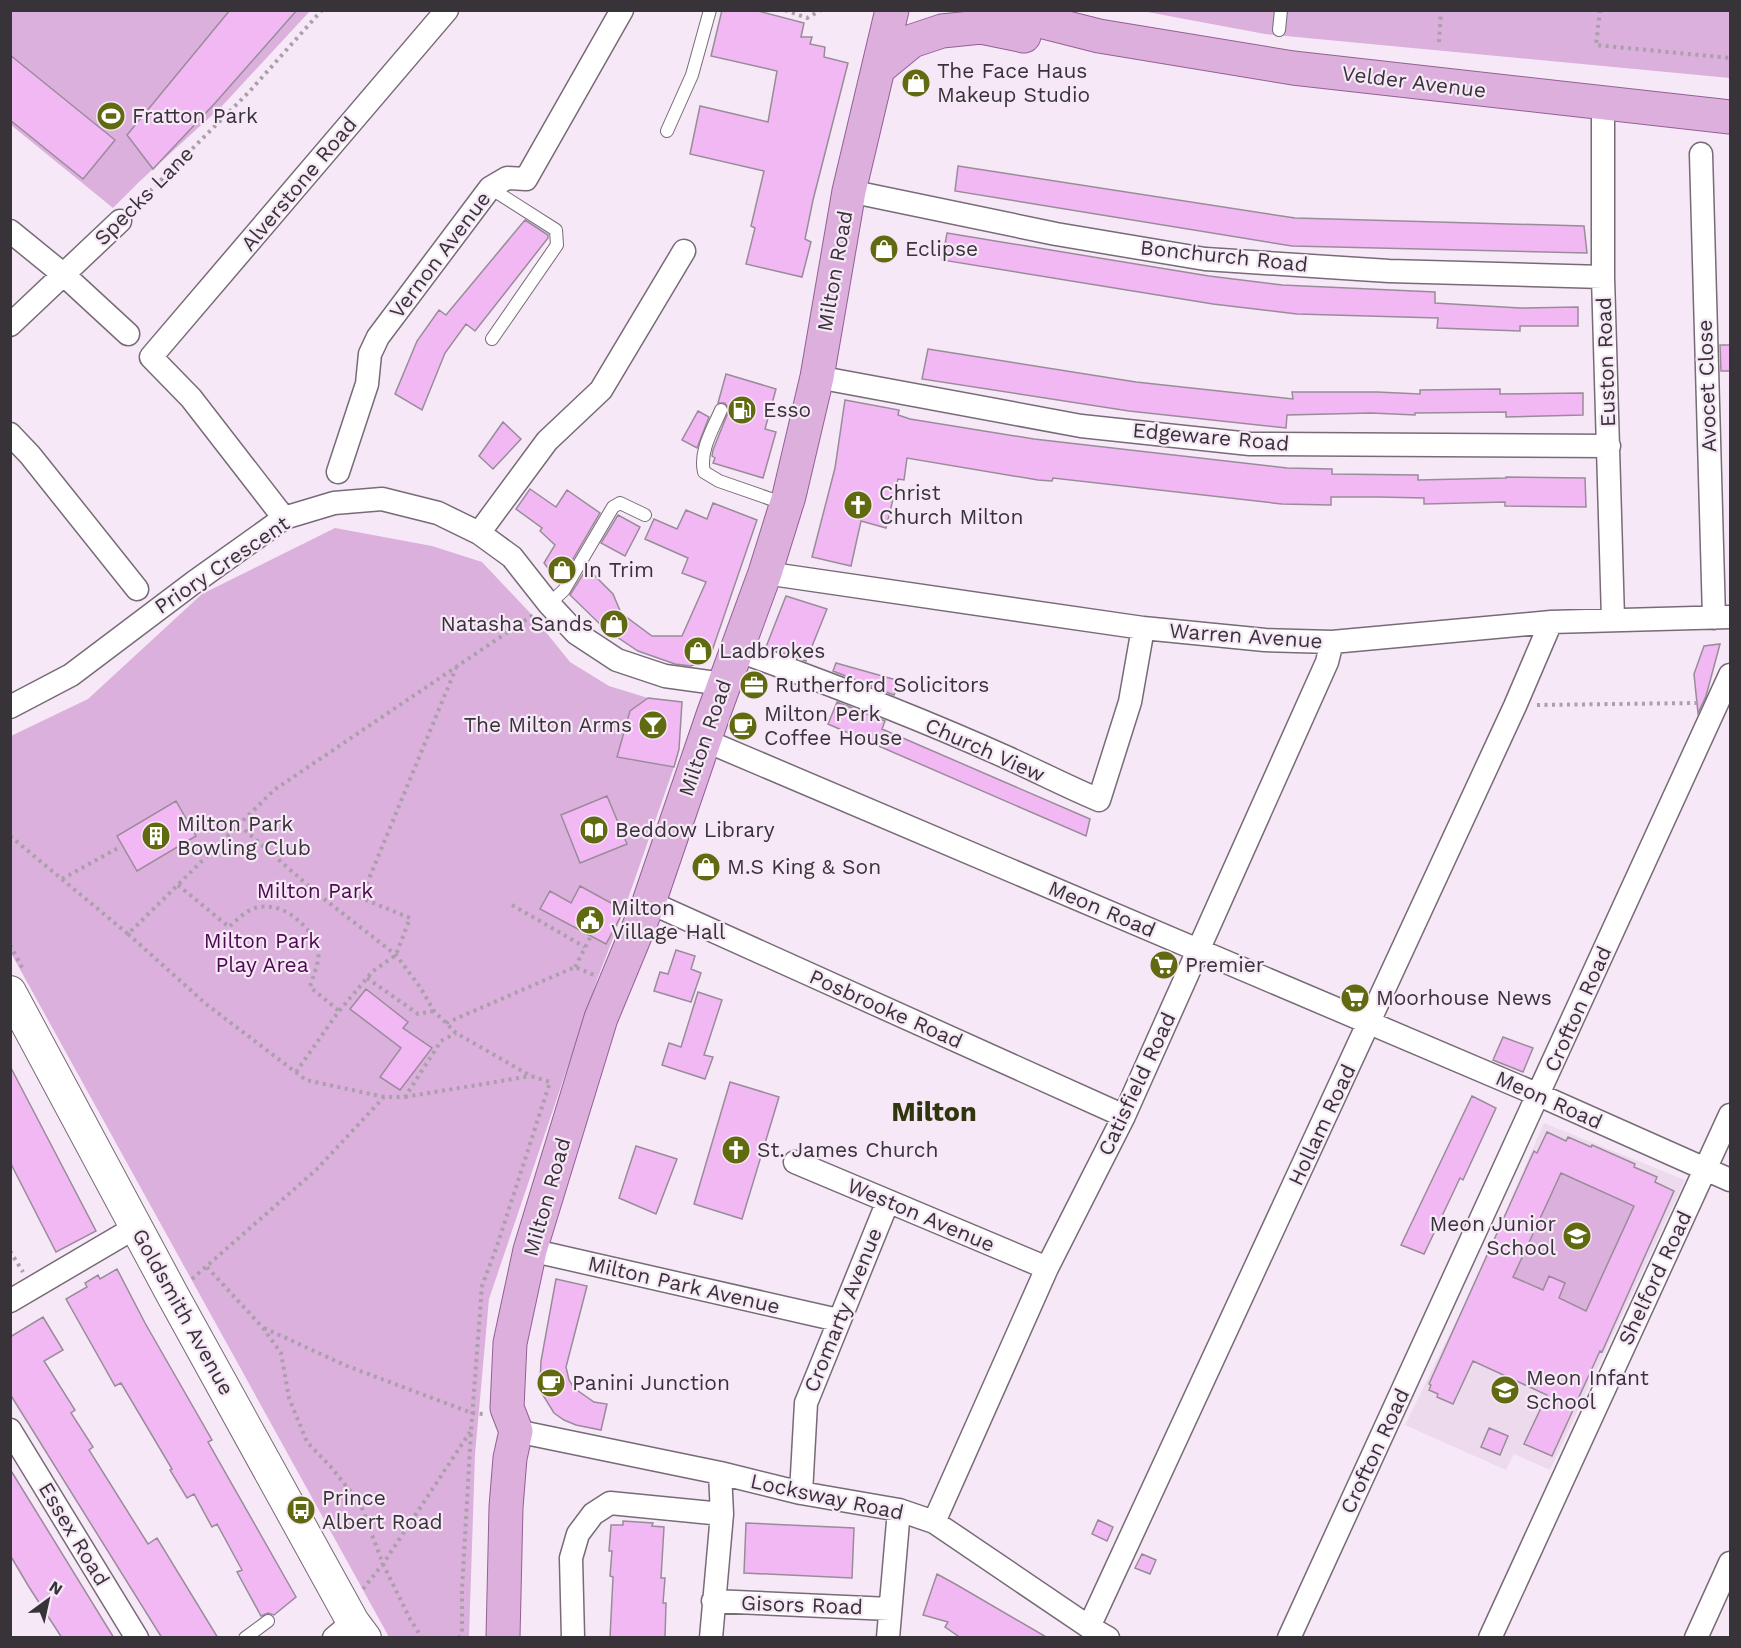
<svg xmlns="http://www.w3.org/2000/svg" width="1741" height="1648" font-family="'Work Sans',sans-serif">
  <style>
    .built { fill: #eddaed }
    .green { fill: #dbb0dc }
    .building { fill: #f2b8f4; stroke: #998c99; stroke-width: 1.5; fill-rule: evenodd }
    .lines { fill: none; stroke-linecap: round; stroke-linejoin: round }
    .lane-casing { stroke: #776b77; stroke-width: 14 }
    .street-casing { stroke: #776b77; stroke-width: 25 }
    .secondary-casing { stroke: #776b77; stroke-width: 34 }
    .primary-casing { stroke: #936095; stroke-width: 35 }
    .path { stroke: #aa9faa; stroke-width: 4; stroke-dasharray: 3 4.5; stroke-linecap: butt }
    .lane { stroke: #fff; stroke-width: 12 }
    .street { stroke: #fff; stroke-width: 22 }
    .secondary { stroke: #fff; stroke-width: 32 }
    .primary { stroke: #dcafdd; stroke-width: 33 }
    .labels { text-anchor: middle; stroke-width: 4.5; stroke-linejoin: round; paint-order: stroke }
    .poi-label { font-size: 21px; fill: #383338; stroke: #f6e8f6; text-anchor: start }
    .street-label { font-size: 21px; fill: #383338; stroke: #f6e8f6 }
    .park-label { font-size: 21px; fill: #4f0953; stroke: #f6e8f6 }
    .district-label { font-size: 27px; font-weight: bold; fill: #31350d; stroke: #f6e8f6 }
  </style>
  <rect width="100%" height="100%" fill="#f6e8f6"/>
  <path class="built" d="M 1544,1123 L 1685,1180 L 1550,1470 L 1514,1454 L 1506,1470 L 1405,1425 L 1470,1293 Z"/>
  <path class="green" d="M 10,11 L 310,11 L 222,106 L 140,181 L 113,208 L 11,125 Z
    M 1142,11 L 1730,11 L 1730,78 L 1265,34 Z
    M 335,528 L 432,546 L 482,562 L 532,615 L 570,662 L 609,686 L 648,698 L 630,711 L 617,757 L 674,767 L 624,910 L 598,977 L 489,1299 L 475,1454 L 469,1637 L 389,1637 L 11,953 L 11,736 L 88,699 L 202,594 Z
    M 1561,1173 L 1634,1206 L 1586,1311 L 1513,1277 Z"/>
  <path class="building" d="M 230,10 L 297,10 L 216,102 L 153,169 L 127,135 Z
    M 722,10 L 754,10 L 804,23 L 801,37 L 812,37 L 810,44 L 825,47 L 824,57 L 848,63 L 813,200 L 805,239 L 811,242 L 802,277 L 746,264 L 755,228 L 751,226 L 764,171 L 690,154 L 700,106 L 768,122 L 777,71 L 711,56 Z
    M 10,55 L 115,140 L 83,179 L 10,120 Z
    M 958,166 L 1295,218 L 1584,226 L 1587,253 L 1292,246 L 955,191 Z
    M 525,220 L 548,235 L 548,238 L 475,331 L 466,324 L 445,353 L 422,410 L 395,394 L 417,341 L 439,310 L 446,315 Z
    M 947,233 L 1209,276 L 1282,285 L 1435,292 L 1435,303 L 1520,308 L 1578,307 L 1578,326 L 1520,326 L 1520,331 L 1437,328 L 1438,318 L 1297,314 L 1213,304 L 942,260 Z
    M 1720,345 L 1731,345 L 1731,371 L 1721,371 Z
    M 928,349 L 1136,382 L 1293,399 L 1292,392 L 1377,392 L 1420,394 L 1420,390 L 1500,389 L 1500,394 L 1583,393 L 1583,415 L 1506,417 L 1506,412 L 1415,413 L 1415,415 L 1371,413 L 1287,415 L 1286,428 L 1129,411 L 922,379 Z
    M 726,374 L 776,389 L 765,429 L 776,432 L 763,478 L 713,463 L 715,458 L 712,456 L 713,450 L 729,410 L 725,403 L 718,403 Z
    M 845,400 L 899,410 L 898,415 L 910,419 L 1034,439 L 1287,468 L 1332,469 L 1332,474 L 1418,475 L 1418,480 L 1506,478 L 1506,477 L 1585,478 L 1586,507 L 1505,506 L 1505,502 L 1424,504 L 1424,498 L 1378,497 L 1331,497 L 1331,505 L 1282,504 L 1053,478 L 1052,481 L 1038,480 L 907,458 L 904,480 L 898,479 L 886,528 L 861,521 L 851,566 L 812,557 L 835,468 Z
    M 698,411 L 709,417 L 697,448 L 682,440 Z
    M 503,422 L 521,439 L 493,469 L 479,456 Z
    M 530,489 L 556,507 L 567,490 L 600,513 L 559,583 L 544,563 L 555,545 L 540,531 L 542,528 L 516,509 Z
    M 713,503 L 757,520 L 712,651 L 707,659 L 691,666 L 675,664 L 638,651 L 605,629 L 570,595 L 587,568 L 613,594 L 621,613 L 652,636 L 682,636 L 706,582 L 682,573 L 688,558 L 645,539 L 654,519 L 677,529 L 686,510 L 707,519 Z
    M 618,515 L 640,527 L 625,556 L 601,543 Z
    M 786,596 L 827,609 L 806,661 L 766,647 Z
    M 1720,644 L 1706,696 L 1698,713 L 1694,674 L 1704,646 Z
    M 836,663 L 900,681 L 894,695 L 833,671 Z
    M 648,698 L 682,702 L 679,749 L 674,767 L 617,757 L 630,711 Z
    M 837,702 L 885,721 L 882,729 L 1090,819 L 1086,836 L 828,724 Z
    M 607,796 L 627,844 L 580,863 L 561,815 Z
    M 176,801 L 196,836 L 137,871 L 117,836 Z
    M 580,886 L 624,910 L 606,944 L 540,909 L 550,891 L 571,903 Z
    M 676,950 L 695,956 L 691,969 L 701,973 L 691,1002 L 654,991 L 660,972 L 668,974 Z
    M 366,989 L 408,1022 L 403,1028 L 432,1048 L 400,1090 L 380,1077 L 401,1048 L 350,1009 Z
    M 698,992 L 722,1000 L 704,1055 L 713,1057 L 705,1079 L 662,1065 L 669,1043 L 681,1047 Z
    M 1503,1037 L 1533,1048 L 1523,1072 L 1493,1060 Z
    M 10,1066 L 96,1231 L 56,1252 L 10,1162 Z
    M 730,1082 L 779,1097 L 742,1219 L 694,1204 Z
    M 1472,1096 L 1496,1108 L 1463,1180 L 1460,1178 L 1424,1254 L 1401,1245 Z
    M 1547,1132 L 1566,1141 L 1568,1137 L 1591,1147 L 1592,1145 L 1635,1164 L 1634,1167 L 1657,1177 L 1655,1182 L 1674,1191 L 1602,1352 L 1600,1351 L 1552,1456 L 1524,1444 L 1547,1395 L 1473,1361 L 1453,1404 L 1437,1397 L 1438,1394 L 1429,1390 L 1431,1385 L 1429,1384 L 1534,1151 L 1537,1153 ZM 1561,1173 L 1634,1206 L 1586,1311 L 1559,1298 L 1565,1283 L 1549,1276 L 1543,1290 L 1513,1277 Z
    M 636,1146 L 677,1159 L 656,1214 L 619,1198 Z
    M 117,1269 L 145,1323 L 212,1440 L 208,1442 L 296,1597 L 274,1615 L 268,1613 L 261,1616 L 237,1572 L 242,1570 L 217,1524 L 212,1527 L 194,1494 L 187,1498 L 170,1470 L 172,1469 L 121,1383 L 115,1386 L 66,1299 L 87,1287 L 85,1283 L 98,1275 L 100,1279 Z
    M 556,1279 L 587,1286 L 566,1367 L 569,1380 L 574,1388 L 594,1402 L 607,1404 L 601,1430 L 576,1425 L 564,1420 L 554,1413 L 541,1392 L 540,1382 L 541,1361 Z
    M 43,1317 L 63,1350 L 44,1361 L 75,1410 L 71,1413 L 93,1447 L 89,1450 L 148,1544 L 157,1538 L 218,1638 L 162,1638 L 10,1394 L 10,1337 Z
    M 1489,1428 L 1508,1436 L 1500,1455 L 1481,1447 Z
    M 10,1469 L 114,1638 L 62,1638 L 29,1587 L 10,1555 Z
    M 1098,1520 L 1113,1527 L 1107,1541 L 1092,1534 Z
    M 623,1521 L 653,1523 L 652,1526 L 664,1527 L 661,1578 L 665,1578 L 663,1603 L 666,1603 L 665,1638 L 610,1638 L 613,1577 L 610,1576 L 612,1551 L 609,1551 L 611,1525 L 623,1525 Z
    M 746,1523 L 854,1528 L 852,1578 L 744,1573 Z
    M 1142,1554 L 1156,1560 L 1150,1574 L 1135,1568 Z
    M 937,1574 L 957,1585 L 1048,1638 L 961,1638 L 945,1627 L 948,1622 L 923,1615 Z"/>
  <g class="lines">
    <g class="lane-casing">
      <path id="lane" d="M 1279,30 L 1281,10
        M 667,131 L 692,75 L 710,10
        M 490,188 L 556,230 L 557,245 L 492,339
        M 721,410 C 713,429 699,451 704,472 L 719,481 L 785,504
        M 549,604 L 564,590 L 613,507 L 620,503 L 645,515
        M 245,1638 L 268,1621"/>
    </g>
    <g class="street-casing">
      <path id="street" d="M 1603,104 L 1603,277 L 1613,619
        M 1701,154 L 1714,618
        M 849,191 L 1056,234 L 1205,259 L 1389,271 L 1603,277
        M 10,231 L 64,275 L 128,334
        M 10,325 L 120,221
        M 817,377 L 1081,426 L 1250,444 L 1609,446
        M 10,434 L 30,455 L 137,589
        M 338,472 L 367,384 L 370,354 L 378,337 L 490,188 L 507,178 L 526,179 L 622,10
        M 284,518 L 191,398 L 151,357 L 447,10
        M 479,533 L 547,441 L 601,390 L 684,251
        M 765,573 L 1143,628 L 1265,640 L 1332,642 L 1551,622 L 1730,617
        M 736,650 C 828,683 919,718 1008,758 C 1039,772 1068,787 1099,800 L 1130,702 L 1143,628
        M 10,707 L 71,675 L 193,583 L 284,518 L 334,503 L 382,499 L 438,513 L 479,533 L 512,557 L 549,604 L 576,633 L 617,660 L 665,676 L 723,684
        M 704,740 L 1539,1095 L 1730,1180
        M 649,902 L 1124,1116
        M 795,1162 L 1047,1268
        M 530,1250 L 838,1320
        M 10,1301 L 136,1227
        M 10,1430 L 137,1638
        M 516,1431 L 720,1473 L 801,1493 L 899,1510 L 934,1522 L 1089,1627 L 1108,1638
        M 801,1493 L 806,1403 L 888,1201
        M 934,1522 L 1047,1268 L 1124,1116 L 1327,662 L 1332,642
        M 713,1601 L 890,1609
        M 1089,1627 L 1515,706 L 1551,622
        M 334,1638 L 353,1622
        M 573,1638 L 571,1558 L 578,1534 L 593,1514 L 610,1503 L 722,1514
        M 711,1638 L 722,1514 L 720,1473
        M 888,1638 L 899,1510
        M 1289,1638 L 1730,675
        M 1490,1638 L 1730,1115
        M 1696,1638 L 1730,1563"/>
    </g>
    <g class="secondary-casing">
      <path id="secondary" d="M 10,992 L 172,1294 L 353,1622 L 365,1638"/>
    </g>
    <g class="primary-casing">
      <path id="primary" d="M 996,10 L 1099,36 L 1293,68 L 1730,117
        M 879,68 L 912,41 L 942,31 L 981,27 L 1024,36
        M 503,1638 L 506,1507 L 510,1458 L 516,1431 L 507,1408 L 510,1343 L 530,1250 L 601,1018 L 649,902 L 713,715 L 765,573 L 789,496 L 817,377 L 849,191 L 892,10"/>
    </g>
    <path class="path" d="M 785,10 L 807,18 L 821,10
      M 1600,10 L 1596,45 L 1730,58
      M 1439,42 L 1441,10
      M 134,207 L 249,92 L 322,10
      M 1537,705 L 1697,703
      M 239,825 L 319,895 L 396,955 L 420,987 L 434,1011 L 456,1033 L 531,1076 L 550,1082 L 497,1246 L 482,1286 L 471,1431 L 462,1590 L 462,1633 L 459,1638
      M 10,836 L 128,934 L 274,790 L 533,615
      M 62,879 L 118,848
      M 178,885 L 229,927 C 238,919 248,908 260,907 C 287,903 307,927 320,946 L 317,965 L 310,987 L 339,1011
      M 512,905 L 585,947
      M 128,934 L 206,1004 L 306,1080 L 384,1097
      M 10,945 L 24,971
      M 575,967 L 591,936
      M 367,978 L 418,1014 L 434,1011
      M 446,1023 L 575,967 L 594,975
      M 296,1072 L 339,1011 L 373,971 L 396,955 L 410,918 L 361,898 L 456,668
      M 405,1097 L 531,1076
      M 10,1251 L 23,1272
      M 207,1267 L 263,1328 L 281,1353 L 289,1398 L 307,1442 L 330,1466 L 360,1503 L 383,1564 L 410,1619 L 422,1638
      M 192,1279 L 316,1170 L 384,1097 L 405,1097 L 441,1041 L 456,1033
      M 264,1328 L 347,1366 L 472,1413 L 483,1414
      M 363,1589 L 383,1564 L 470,1432"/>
    <use href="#lane" class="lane"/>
    <use href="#street" class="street"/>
    <use href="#secondary" class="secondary"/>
    <use href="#primary" class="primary"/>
  </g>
  <defs>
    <g id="shop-disc" transform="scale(1.5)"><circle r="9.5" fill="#616a10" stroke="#f6e8f6"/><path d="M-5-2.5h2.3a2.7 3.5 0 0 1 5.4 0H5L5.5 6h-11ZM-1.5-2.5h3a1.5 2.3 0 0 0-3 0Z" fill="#fff"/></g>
    <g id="stadium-disc" transform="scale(1.5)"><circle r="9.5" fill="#616a10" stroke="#f6e8f6"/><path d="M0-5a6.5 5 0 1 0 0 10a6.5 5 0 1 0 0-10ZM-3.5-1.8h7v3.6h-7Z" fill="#fff"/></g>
    <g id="fuel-disc" transform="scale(1.5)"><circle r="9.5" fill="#616a10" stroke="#f6e8f6"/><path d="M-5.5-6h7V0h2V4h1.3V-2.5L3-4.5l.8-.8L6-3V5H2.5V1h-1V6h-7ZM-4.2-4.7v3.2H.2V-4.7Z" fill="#fff"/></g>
    <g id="church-disc" transform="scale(1.5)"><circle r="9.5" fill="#616a10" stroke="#f6e8f6"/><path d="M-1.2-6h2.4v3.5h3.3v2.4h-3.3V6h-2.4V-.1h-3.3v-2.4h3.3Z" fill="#fff"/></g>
    <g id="office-disc" transform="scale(1.5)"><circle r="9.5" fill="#616a10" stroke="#f6e8f6"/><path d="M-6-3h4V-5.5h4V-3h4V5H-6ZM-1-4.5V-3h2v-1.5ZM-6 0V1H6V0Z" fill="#fff"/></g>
    <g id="bar-disc" transform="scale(1.5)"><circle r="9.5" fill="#616a10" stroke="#f6e8f6"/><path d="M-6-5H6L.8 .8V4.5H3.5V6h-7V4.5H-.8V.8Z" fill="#fff"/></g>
    <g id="cafe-disc" transform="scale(1.5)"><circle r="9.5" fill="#616a10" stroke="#f6e8f6"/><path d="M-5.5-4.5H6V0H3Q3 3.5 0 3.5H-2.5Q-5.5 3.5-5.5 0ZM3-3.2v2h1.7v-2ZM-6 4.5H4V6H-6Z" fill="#fff"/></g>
    <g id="library-disc" transform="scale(1.5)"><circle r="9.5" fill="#616a10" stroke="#f6e8f6"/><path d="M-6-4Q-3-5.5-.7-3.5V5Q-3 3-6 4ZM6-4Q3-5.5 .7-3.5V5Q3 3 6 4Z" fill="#fff"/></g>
    <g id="building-disc" transform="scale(1.5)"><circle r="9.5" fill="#616a10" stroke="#f6e8f6"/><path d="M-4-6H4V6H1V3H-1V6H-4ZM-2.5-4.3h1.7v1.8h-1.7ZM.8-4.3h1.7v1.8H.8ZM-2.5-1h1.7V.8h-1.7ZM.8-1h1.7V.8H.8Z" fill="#fff"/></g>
    <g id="civic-disc" transform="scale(1.5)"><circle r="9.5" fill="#616a10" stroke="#f6e8f6"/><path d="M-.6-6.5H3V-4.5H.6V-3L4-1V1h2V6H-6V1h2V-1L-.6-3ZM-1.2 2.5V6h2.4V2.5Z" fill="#fff"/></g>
    <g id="supermarket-disc" transform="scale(1.5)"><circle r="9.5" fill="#616a10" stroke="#f6e8f6"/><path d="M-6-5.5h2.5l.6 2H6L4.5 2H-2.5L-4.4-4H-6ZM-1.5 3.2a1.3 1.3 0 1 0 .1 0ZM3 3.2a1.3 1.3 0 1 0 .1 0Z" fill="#fff"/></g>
    <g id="school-disc" transform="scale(1.5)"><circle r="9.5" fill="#616a10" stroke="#f6e8f6"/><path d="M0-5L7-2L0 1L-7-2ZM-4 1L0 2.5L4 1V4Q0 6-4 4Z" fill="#fff"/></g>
    <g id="bus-disc" transform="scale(1.5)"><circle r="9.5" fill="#616a10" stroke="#f6e8f6"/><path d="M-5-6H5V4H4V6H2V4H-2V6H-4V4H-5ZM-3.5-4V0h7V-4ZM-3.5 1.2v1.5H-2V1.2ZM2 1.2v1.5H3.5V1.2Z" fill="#fff"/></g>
  </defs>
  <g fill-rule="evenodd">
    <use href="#shop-disc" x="916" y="83"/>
    <use href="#stadium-disc" x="111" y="116"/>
    <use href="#shop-disc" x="884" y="249"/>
    <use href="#fuel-disc" x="742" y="410"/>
    <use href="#church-disc" x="858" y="505"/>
    <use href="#shop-disc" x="562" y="570"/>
    <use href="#shop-disc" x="614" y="624"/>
    <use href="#shop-disc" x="698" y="651"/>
    <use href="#office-disc" x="754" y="685"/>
    <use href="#bar-disc" x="653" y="725"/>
    <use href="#cafe-disc" x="743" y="726"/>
    <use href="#library-disc" x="594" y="830"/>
    <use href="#building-disc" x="156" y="836"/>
    <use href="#shop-disc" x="706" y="867"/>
    <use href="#civic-disc" x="590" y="920"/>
    <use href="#supermarket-disc" x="1164" y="965"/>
    <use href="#supermarket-disc" x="1355" y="998"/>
    <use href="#church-disc" x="736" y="1150"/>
    <use href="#school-disc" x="1577" y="1236"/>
    <use href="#cafe-disc" x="551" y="1383"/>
    <use href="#school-disc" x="1505" y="1390"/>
    <use href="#bus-disc" x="301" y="1510"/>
  </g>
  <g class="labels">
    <g class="poi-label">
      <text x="937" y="78">The Face Haus<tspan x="937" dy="24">Makeup Studio</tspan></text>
      <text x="132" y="123">Fratton Park</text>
      <text x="905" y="256">Eclipse</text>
      <text x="763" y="417">Esso</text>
      <text x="879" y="500">Christ<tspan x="879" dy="24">Church Milton</tspan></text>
      <text x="583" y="577">In Trim</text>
      <text x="593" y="631" text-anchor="end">Natasha Sands</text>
      <text x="719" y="658">Ladbrokes</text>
      <text x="775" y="692">Rutherford Solicitors</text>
      <text x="764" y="721">Milton Perk<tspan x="764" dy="24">Coffee House</tspan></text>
      <text x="632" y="732" text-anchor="end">The Milton Arms</text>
      <text x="177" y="831">Milton Park<tspan x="177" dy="24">Bowling Club</tspan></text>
      <text x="615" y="837">Beddow Library</text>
      <text x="727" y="874">M.S King &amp; Son</text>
      <text x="611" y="915">Milton<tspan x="611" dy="24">Village Hall</tspan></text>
      <text x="1185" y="972">Premier</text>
      <text x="1376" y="1005">Moorhouse News</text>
      <text x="757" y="1157">St. James Church</text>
      <text x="1556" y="1231" text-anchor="end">Meon Junior<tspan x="1556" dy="24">School</tspan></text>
      <text x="1526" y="1385">Meon Infant<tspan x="1526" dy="24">School</tspan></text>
      <text x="572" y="1390">Panini Junction</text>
      <text x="322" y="1505">Prince<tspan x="322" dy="24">Albert Road</tspan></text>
    </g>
    <g class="street-label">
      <text transform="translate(1414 82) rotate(7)" y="7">Velder Avenue</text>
      <text transform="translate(299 184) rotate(-50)" y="7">Alverstone Road</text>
      <text transform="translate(144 196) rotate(-45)" y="7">Specks Lane</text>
      <text transform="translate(440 255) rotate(-53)" y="7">Vernon Avenue</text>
      <text transform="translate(1224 256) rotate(6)" y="7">Bonchurch Road</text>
      <text transform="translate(835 271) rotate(-80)" y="7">Milton Road</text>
      <text transform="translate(1606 362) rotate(-92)" y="7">Euston Road</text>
      <text transform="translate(1707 386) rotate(-92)" y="7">Avocet Close</text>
      <text transform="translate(1211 437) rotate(5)" y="7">Edgeware Road</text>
      <text transform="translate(222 565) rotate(-34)" y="7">Priory Crescent</text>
      <text transform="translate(1246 636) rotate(4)" y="7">Warren Avenue</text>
      <text transform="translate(705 738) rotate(-71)" y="7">Milton Road</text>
      <text transform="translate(985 750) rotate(24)" y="7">Church View</text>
      <text transform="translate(1102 909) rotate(23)" y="7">Meon Road</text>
      <text transform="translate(886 1009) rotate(24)" y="7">Posbrooke Road</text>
      <text transform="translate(1578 1009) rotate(-66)" y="7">Crofton Road</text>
      <text transform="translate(1137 1084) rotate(-65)" y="7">Catisfield Road</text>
      <text transform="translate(1549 1100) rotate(24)" y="7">Meon Road</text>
      <text transform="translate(1322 1125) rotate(-65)" y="7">Hollam Road</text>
      <text transform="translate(547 1197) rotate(-74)" y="7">Milton Road</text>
      <text transform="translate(921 1215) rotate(23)" y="7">Weston Avenue</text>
      <text transform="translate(1655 1278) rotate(-65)" y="7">Shelford Road</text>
      <text transform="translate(684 1285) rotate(13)" y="7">Milton Park Avenue</text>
      <text transform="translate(843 1310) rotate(-68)" y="7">Cromarty Avenue</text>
      <text transform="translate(183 1312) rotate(61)" y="7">Goldsmith Avenue</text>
      <text transform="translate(1375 1451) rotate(-65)" y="7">Crofton Road</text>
      <text transform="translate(827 1497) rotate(12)" y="7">Locksway Road</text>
      <text transform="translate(74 1534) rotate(59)" y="7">Essex Road</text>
      <text transform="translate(802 1605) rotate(2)" y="7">Gisors Road</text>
    </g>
    <g class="park-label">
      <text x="315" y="898">Milton Park</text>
      <text x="262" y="948">Milton Park<tspan x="262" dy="24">Play Area</tspan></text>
    </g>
    <g class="district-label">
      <text x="934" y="1121">Milton</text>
    </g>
  </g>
  <rect width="1741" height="1648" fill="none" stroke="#383338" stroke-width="24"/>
  <g transform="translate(48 1600) rotate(33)" stroke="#f6e8f6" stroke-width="4.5" paint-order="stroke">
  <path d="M0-4.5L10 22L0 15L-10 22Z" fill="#383338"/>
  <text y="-9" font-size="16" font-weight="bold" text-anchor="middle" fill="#383338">N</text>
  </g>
</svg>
